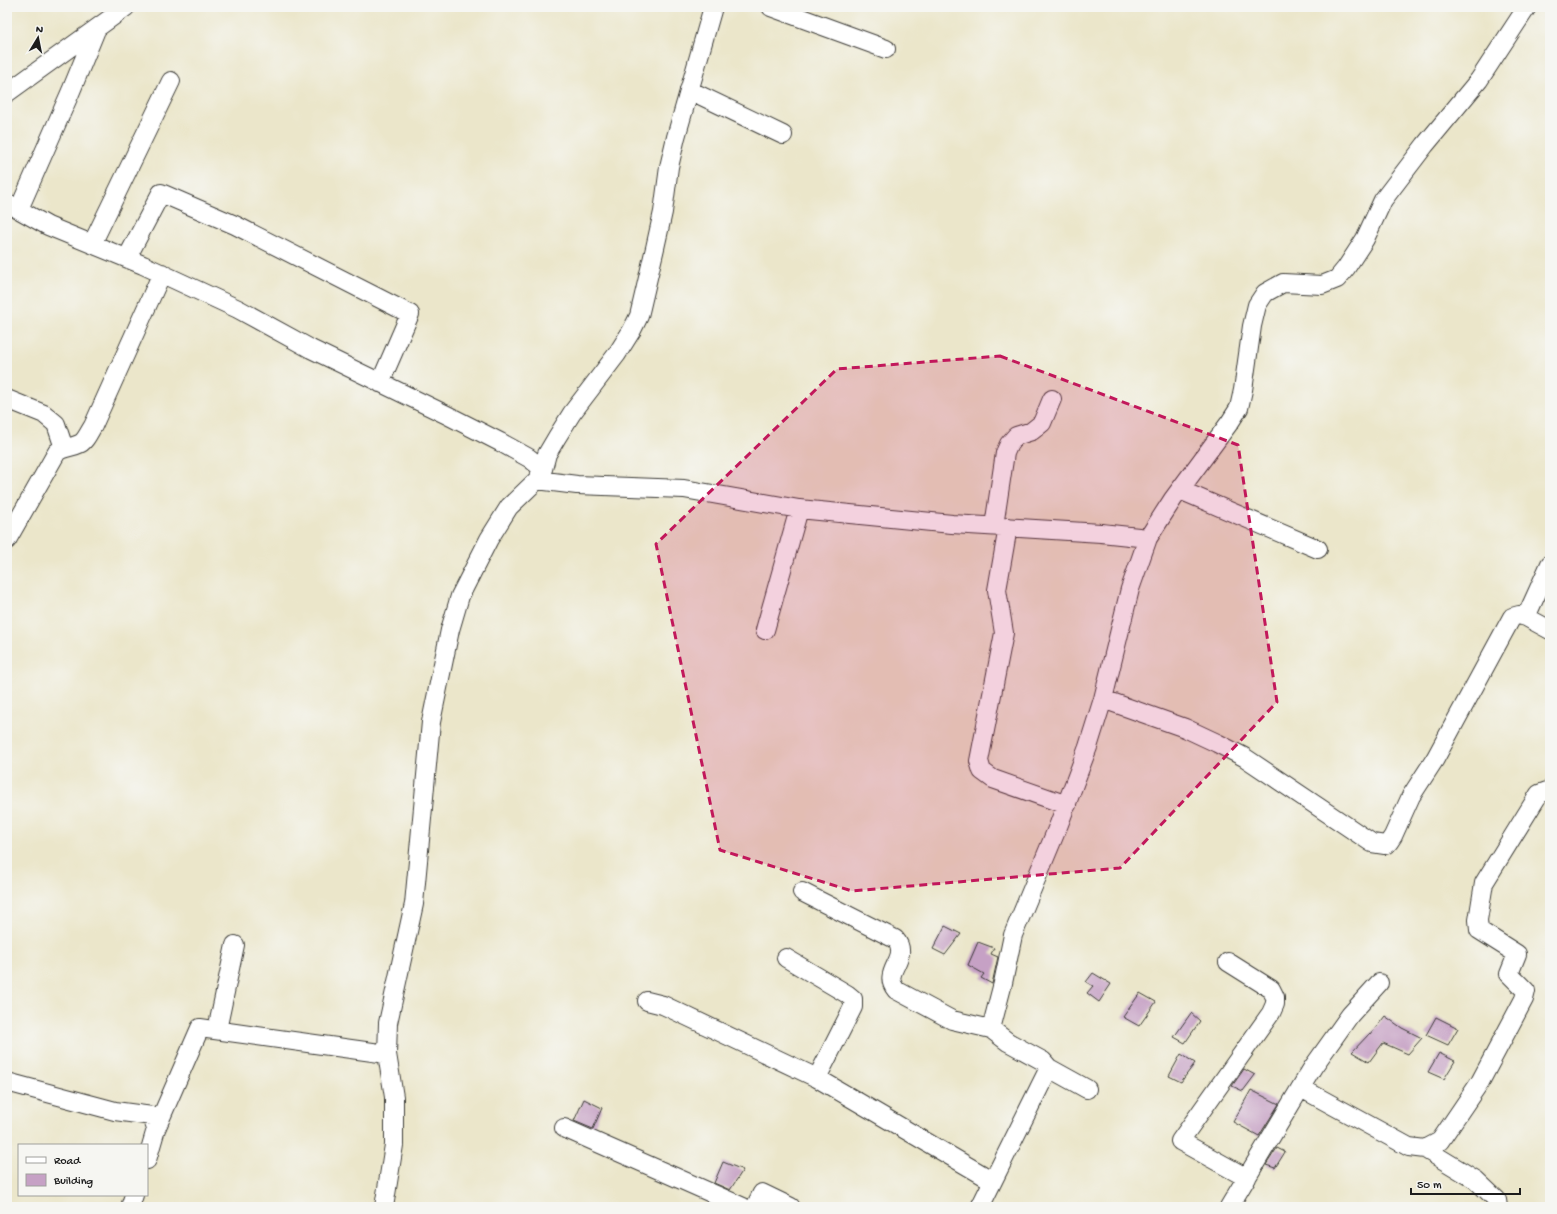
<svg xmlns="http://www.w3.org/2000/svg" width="1557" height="1214" font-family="'Gochi Hand',sans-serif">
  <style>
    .building { fill: #c6a1c5 }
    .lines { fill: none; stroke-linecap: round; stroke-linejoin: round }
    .street-casing { stroke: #3b3a36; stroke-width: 20 }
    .street { stroke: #fff; stroke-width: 18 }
    .marked { fill: #c2185b; fill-opacity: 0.2; stroke: #c2185b; stroke-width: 3; stroke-dasharray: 8 5; stroke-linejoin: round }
  </style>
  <rect width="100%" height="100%" fill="#f6f6f2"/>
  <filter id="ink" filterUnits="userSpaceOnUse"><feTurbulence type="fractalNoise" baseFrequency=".025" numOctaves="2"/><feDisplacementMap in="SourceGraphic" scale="8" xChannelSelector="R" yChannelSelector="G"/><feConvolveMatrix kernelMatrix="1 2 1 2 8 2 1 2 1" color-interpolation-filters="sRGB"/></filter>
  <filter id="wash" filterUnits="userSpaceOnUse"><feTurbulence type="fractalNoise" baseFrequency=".012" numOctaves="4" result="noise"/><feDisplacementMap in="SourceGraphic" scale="16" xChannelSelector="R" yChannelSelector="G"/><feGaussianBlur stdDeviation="0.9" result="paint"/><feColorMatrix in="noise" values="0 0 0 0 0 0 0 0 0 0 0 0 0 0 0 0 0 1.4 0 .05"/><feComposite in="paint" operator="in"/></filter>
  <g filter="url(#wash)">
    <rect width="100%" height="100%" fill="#ebe6ca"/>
    <g id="blocks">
      <path class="building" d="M 945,926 L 961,934 L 945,955 L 933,949 Z
        M 978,942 L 994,948 L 991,954 L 998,957 L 992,984 L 981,978 L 984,974 L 968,965 Z
        M 1093,973 L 1111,984 L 1099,1002 L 1087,993 L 1093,986 L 1086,982 Z
        M 1140,993 L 1156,1002 L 1139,1026 L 1123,1017 Z
        M 1191,1013 L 1200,1021 L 1185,1043 L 1174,1037 Z
        M 1385,1016 L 1402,1028 L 1422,1038 L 1408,1054 L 1383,1043 L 1369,1062 L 1352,1052 L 1370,1033 L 1371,1034 Z
        M 1436,1017 L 1458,1028 L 1448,1045 L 1426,1035 Z
        M 1439,1053 L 1455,1061 L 1444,1079 L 1428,1072 Z
        M 1181,1054 L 1195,1063 L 1181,1082 L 1169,1076 Z
        M 1244,1069 L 1255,1075 L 1243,1091 L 1232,1086 Z
        M 1251,1090 L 1279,1104 L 1259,1136 L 1233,1122 Z
        M 584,1099 L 602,1108 L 593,1129 L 574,1121 Z
        M 1277,1148 L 1285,1152 L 1275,1168 L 1266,1165 Z
        M 723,1162 L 743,1170 L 730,1190 L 714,1183 Z"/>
    </g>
  </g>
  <g filter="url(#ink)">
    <use href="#blocks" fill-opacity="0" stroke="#3b3a36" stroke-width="1"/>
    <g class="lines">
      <g class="street-casing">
        <path id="street" d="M 771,7 L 886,49
          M 689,90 L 783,135
          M 7,93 L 126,7
          M 7,203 L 48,226 L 143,265 L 238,309 L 311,349 L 447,415 L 500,442 L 529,458 L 543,469
          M 19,209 L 71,91 L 96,30
          M 92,244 L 171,81
          M 127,258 L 161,193 L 235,225 L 410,314 L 380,383
          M 7,399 L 44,414 L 56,424 L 64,448
          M 537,480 L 577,485 L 684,489 L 799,509 L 952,524 L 1101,533 L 1148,538
          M 1180,490 L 1318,549
          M 994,526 L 1005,453 L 1009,444 L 1016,436 L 1032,431 L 1042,423 L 1052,399
          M 1008,527 L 997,590 L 1004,633 L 979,761 L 982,771 L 993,779 L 1067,805
          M 7,540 L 57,452 C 64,447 71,448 79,444 C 85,442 89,432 93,426 L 162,273
          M 1526,617 L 1550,630
          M 765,630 L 799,509
          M 1103,699 L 1185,728 L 1217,743 L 1244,757 L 1372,843 L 1385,845 L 1389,842 L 1393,836 L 1411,796 L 1435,759 L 1512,617 L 1519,615 L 1526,617 L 1550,564
          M 802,892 L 895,939 C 912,958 880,971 896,990 L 952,1020 L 991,1029
          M 786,958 L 847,994 L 853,999 L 853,1007 L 817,1078
          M 1228,962 L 1271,989 L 1275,997 L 1275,1004 L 1271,1013 L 1180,1141 L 1247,1178
          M 647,1001 L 663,1005 L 817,1078 L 993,1181
          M 217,1030 L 235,945
          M 1049,1068 L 1087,1089
          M 7,1082 L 115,1111 L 152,1116 L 156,1129 L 147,1160
          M 1301,1088 L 1409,1147 L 1425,1149 L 1440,1141 L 1480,1082 L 1524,999 L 1526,991 L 1509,974 L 1517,954 L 1479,930 L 1478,920 L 1484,883 L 1539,794 L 1550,790
          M 564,1128 L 743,1207
          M 156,1129 L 200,1028 L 387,1054
          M 1425,1149 L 1476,1180 L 1497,1200 L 1498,1207
          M 130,1207 L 134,1195
          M 384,1207 L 394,1145 L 394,1097 L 387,1054 L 388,1023 L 414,904 L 431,722 L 450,630 L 460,596 L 489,539 L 509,507 L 537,480 L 543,469 L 547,454 L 557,437 L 572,413 L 617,354 L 632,330 L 639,316 L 655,248 L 663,212 L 669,167 L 676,137 L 713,7
          M 755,1207 L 762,1193 L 791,1207
          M 980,1207 L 1049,1068 L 1043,1061 L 1008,1042 L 991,1029 L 1003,983 L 1013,935 L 1059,824 L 1088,747 L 1103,699 L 1130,589 L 1148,538 L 1173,499 L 1230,422 L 1239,408 L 1243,390 L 1252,326 L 1257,305 L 1265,293 L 1283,283 L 1322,285 L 1337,279 L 1346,268 L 1365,239 L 1383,200 L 1425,145 L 1479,80 L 1527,7
          M 1229,1207 L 1313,1067 L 1350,1015 L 1379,983"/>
      </g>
      <use href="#street" class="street"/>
    </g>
  </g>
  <path class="marked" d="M 1000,356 L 1238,445 L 1277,702 L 1120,868 L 852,891 L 720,850 L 656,544 L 837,369 Z"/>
  <rect width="1557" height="1214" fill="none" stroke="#f6f6f2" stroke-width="24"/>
  <rect x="18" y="1144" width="130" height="52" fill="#f6f6f2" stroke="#9f9f9c"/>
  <rect x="26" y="1157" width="20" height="6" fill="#ffffff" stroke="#9f9f9c"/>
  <text x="54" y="1164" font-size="12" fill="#1c1c1c">Road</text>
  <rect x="26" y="1174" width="20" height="12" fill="#c6a1c5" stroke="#9f9f9c"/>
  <text x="54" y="1184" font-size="12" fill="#1c1c1c">Building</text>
  <g transform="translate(38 38) rotate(10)" stroke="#f6f6f2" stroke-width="3" paint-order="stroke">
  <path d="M0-3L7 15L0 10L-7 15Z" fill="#1c1c1c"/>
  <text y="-6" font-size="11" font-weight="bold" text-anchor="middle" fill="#1c1c1c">N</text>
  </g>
  <path d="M1411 1188v6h109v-6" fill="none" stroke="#1c1c1c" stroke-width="2"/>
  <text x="1417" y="1188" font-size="12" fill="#1c1c1c" stroke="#f6f6f2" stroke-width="3" paint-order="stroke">50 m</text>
</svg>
